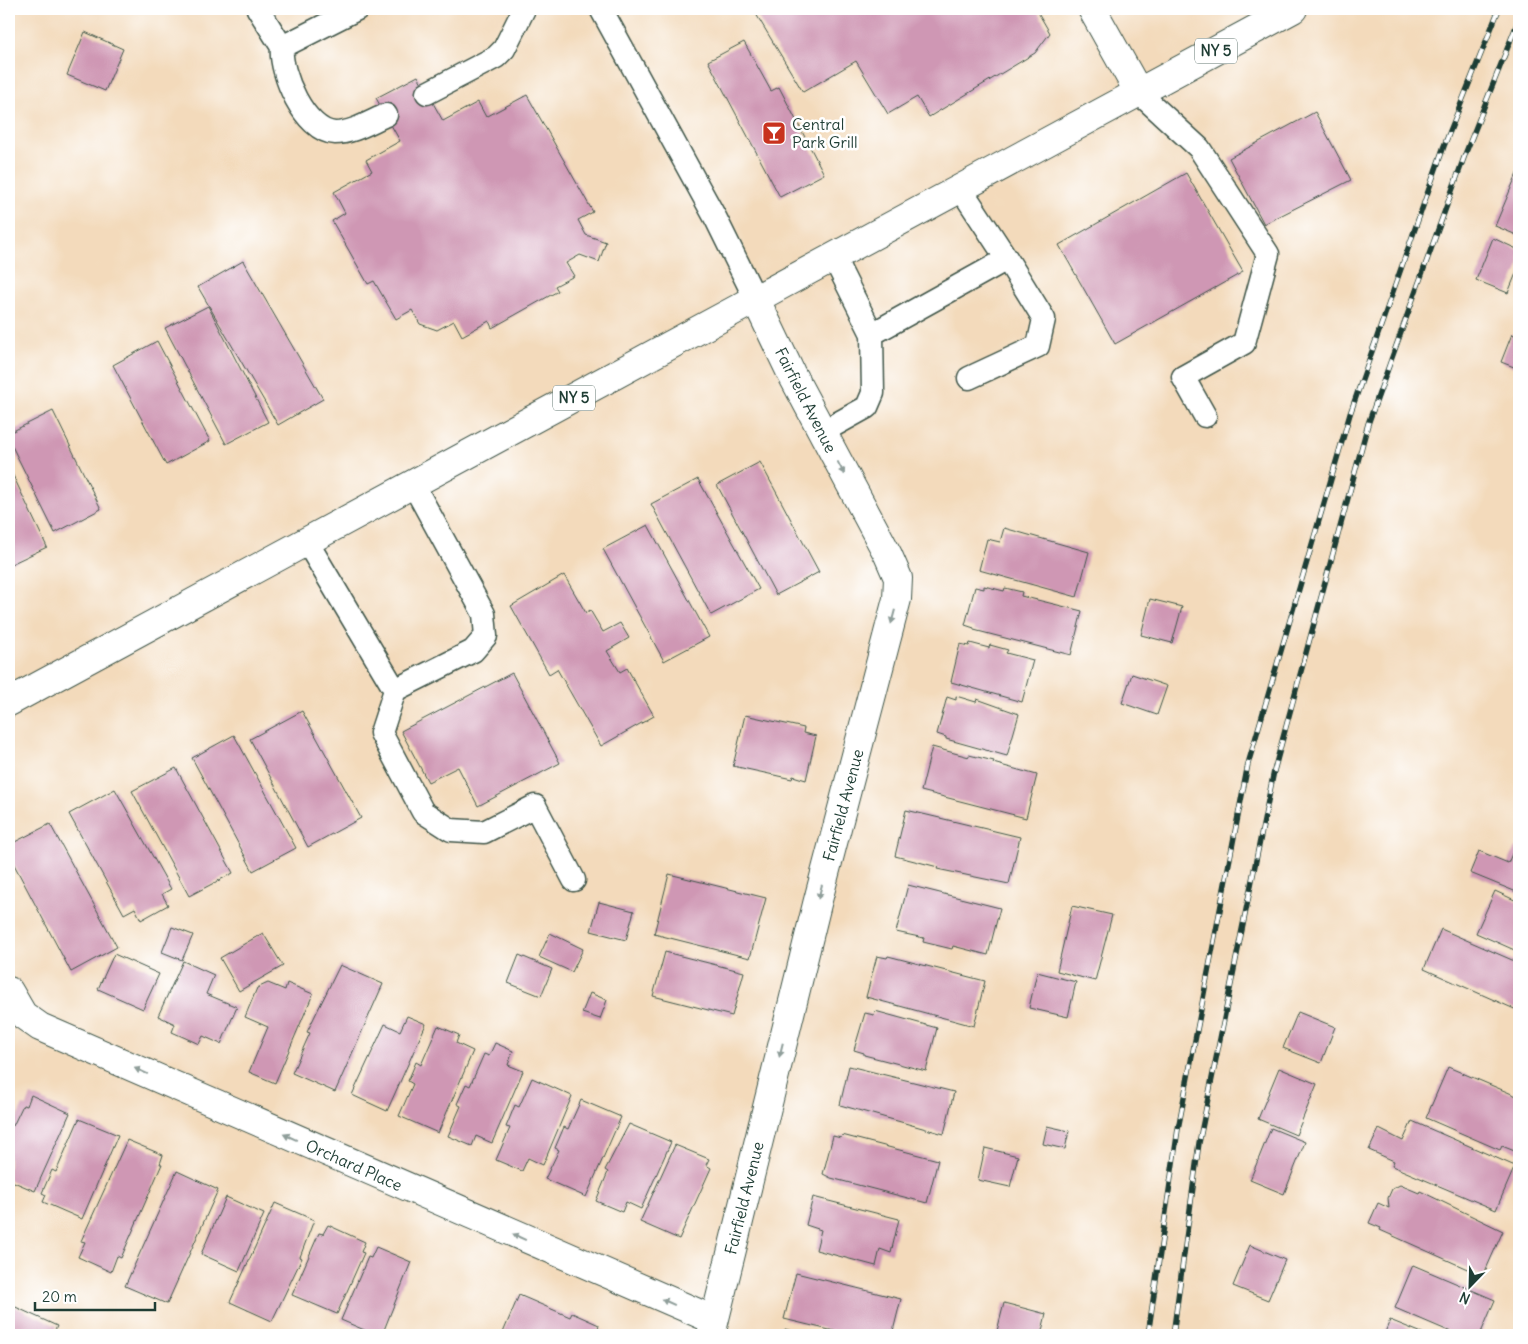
<svg xmlns="http://www.w3.org/2000/svg" width="1528" height="1344" font-family="Delius,sans-serif">
  <style>
    .building { fill: #cf97b4 }
    .lines { fill: none; stroke-linecap: round; stroke-linejoin: round }
    .service-casing { stroke: #3f5548; stroke-width: 25 }
    .minor-casing { stroke: #3f5548; stroke-width: 30 }
    .primary-casing { stroke: #3f5548; stroke-width: 30 }
    .service { stroke: #fff; stroke-width: 22 }
    .minor { stroke: #fff; stroke-width: 28 }
    .primary { stroke: #fff; stroke-width: 28 }
    .rail-casing { stroke: #1f3d34; stroke-width: 5.5 }
    .rail { stroke: #fff; stroke-width: 4; stroke-dasharray: 11; stroke-linecap: butt }
    .oneway { fill: #8f9e9a }
    .labels { text-anchor: middle; stroke-width: 5; stroke-linejoin: round; paint-order: stroke }
    .shield { fill: #fff; stroke: #627771; stroke-width: 1 }
    .shield-label { font-size: 15px; font-weight: bold; fill: #1f3d34 }
    .poi-label { font-size: 16px; fill: #1f3d34; stroke: #fff; text-anchor: start }
    .street-label { font-size: 16px; fill: #1f3d34; stroke: #fff }
  </style>
  <rect width="100%" height="100%" fill="#fff"/>
  <filter id="ink" filterUnits="userSpaceOnUse"><feTurbulence type="fractalNoise" baseFrequency=".02" numOctaves="2"/><feDisplacementMap in="SourceGraphic" scale="10" xChannelSelector="R" yChannelSelector="G"/><feConvolveMatrix kernelMatrix="1 2 1 2 8 2 1 2 1" color-interpolation-filters="sRGB"/></filter>
  <filter id="wash" filterUnits="userSpaceOnUse"><feTurbulence type="fractalNoise" baseFrequency=".0096" numOctaves="4" result="noise"/><feDisplacementMap in="SourceGraphic" scale="20" xChannelSelector="R" yChannelSelector="G"/><feGaussianBlur stdDeviation="1.12" result="paint"/><feColorMatrix in="noise" values="0 0 0 0 0 0 0 0 0 0 0 0 0 0 0 0 0 1.4 0 .05"/><feComposite in="paint" operator="in"/></filter>
  <g filter="url(#wash)">
    <rect width="100%" height="100%" fill="#f3dabb"/>
    <g id="blocks">
      <path class="building" d="M 753,9 L 1036,9 L 1050,33 L 1035,53 L 929,117 L 917,97 L 888,114 L 856,61 L 803,92 Z
        M 85,32 L 123,49 L 105,91 L 67,75 Z
        M 744,42 L 771,91 L 779,87 L 824,174 L 780,197 L 708,61 Z
        M 418,76 L 443,121 L 478,102 L 486,117 L 527,95 L 593,212 L 578,220 L 586,235 L 606,242 L 599,262 L 580,255 L 566,263 L 574,276 L 555,286 L 558,291 L 492,328 L 489,321 L 462,336 L 454,321 L 437,330 L 420,324 L 412,310 L 396,319 L 374,281 L 368,284 L 332,221 L 345,213 L 334,192 L 372,171 L 366,160 L 400,141 L 376,98 Z
        M 1315,112 L 1351,180 L 1264,224 L 1229,158 Z
        M 1519,169 L 1519,236 L 1495,226 Z
        M 1186,173 L 1243,272 L 1115,344 L 1059,245 Z
        M 1493,238 L 1519,250 L 1519,266 L 1508,293 L 1476,280 Z
        M 243,261 L 323,399 L 278,425 L 198,287 Z
        M 208,306 L 268,422 L 226,444 L 165,328 Z
        M 1512,334 L 1519,337 L 1519,369 L 1501,362 Z
        M 157,341 L 210,441 L 166,465 L 113,365 Z
        M 53,411 L 101,509 L 55,533 L 9,440 L 9,433 Z
        M 760,462 L 819,572 L 776,595 L 717,485 Z
        M 9,467 L 47,547 L 9,565 Z
        M 698,479 L 759,589 L 711,615 L 651,504 Z
        M 648,525 L 709,637 L 664,661 L 603,549 Z
        M 1004,528 L 1089,552 L 1077,597 L 979,570 L 987,539 L 1000,542 Z
        M 564,575 L 586,613 L 590,610 L 603,632 L 620,623 L 629,638 L 607,651 L 620,672 L 627,668 L 654,716 L 601,746 L 557,669 L 549,674 L 511,606 Z
        M 984,586 L 1004,591 L 1005,588 L 1022,592 L 1021,596 L 1082,611 L 1071,655 L 974,630 L 974,628 L 965,625 L 975,587 L 984,589 Z
        M 1150,599 L 1182,607 L 1172,643 L 1141,635 Z
        M 970,643 L 989,648 L 990,645 L 1008,650 L 1006,653 L 1033,660 L 1022,702 L 951,682 L 960,644 L 969,646 Z
        M 512,673 L 560,763 L 478,806 L 458,767 L 428,782 L 401,731 Z
        M 1132,674 L 1167,686 L 1157,715 L 1122,703 Z
        M 956,696 L 976,702 L 977,699 L 1019,714 L 1007,756 L 946,739 L 946,737 L 937,734 L 947,697 L 956,700 Z
        M 302,711 L 361,818 L 308,847 L 250,739 Z
        M 745,715 L 804,728 L 803,733 L 816,736 L 806,780 L 793,776 L 792,779 L 733,766 Z
        M 234,735 L 296,848 L 253,871 L 192,758 Z
        M 932,747 L 969,757 L 969,755 L 994,761 L 993,763 L 1037,775 L 1026,818 L 921,791 Z
        M 176,768 L 233,873 L 189,896 L 132,791 Z
        M 115,789 L 171,889 L 162,894 L 168,905 L 141,920 L 135,908 L 124,914 L 69,814 Z
        M 906,810 L 1020,837 L 1009,884 L 937,869 L 938,867 L 895,856 Z
        M 50,824 L 117,947 L 71,972 L 9,855 L 9,845 Z
        M 1515,847 L 1519,849 L 1519,893 L 1470,873 L 1479,851 L 1508,863 Z
        M 669,874 L 766,898 L 750,958 L 654,934 Z
        M 908,885 L 1000,908 L 988,955 L 953,946 L 952,949 L 923,942 L 924,938 L 896,932 Z
        M 1495,891 L 1519,902 L 1519,952 L 1476,933 Z
        M 599,902 L 634,911 L 626,940 L 591,931 Z
        M 1072,906 L 1112,915 L 1095,981 L 1057,971 Z
        M 172,927 L 193,935 L 182,960 L 162,952 Z
        M 1441,929 L 1519,963 L 1519,1011 L 1424,969 Z
        M 263,933 L 283,966 L 239,991 L 220,958 Z
        M 550,933 L 583,949 L 572,972 L 539,957 Z
        M 665,952 L 744,972 L 732,1016 L 653,996 Z
        M 114,954 L 159,974 L 143,1009 L 98,989 Z
        M 519,955 L 552,969 L 541,996 L 508,983 Z
        M 877,956 L 887,958 L 888,956 L 985,981 L 974,1026 L 866,997 Z
        M 183,961 L 214,975 L 206,994 L 237,1007 L 221,1044 L 203,1036 L 199,1044 L 172,1032 L 175,1024 L 158,1016 Z
        M 340,965 L 383,984 L 335,1092 L 292,1073 L 310,1033 L 307,1032 Z
        M 1037,972 L 1076,982 L 1068,1017 L 1029,1008 Z
        M 268,983 L 285,990 L 287,983 L 313,994 L 275,1083 L 249,1072 L 268,1027 L 245,1017 L 257,988 Z
        M 590,993 L 607,1000 L 600,1019 L 582,1013 Z
        M 875,1011 L 937,1028 L 926,1071 L 864,1055 L 864,1053 L 854,1050 L 865,1013 L 874,1015 Z
        M 1298,1012 L 1335,1027 L 1321,1063 L 1283,1048 Z
        M 407,1016 L 426,1024 L 387,1111 L 352,1095 L 385,1024 L 400,1031 Z
        M 438,1026 L 459,1035 L 456,1043 L 473,1051 L 438,1133 L 399,1116 L 413,1084 L 408,1081 L 416,1062 L 421,1065 Z
        M 495,1043 L 513,1051 L 508,1065 L 523,1071 L 492,1143 L 476,1136 L 472,1146 L 448,1136 L 461,1106 L 457,1104 L 466,1084 L 470,1086 L 484,1054 L 489,1056 Z
        M 849,1066 L 954,1092 L 944,1134 L 840,1105 Z
        M 1448,1067 L 1519,1097 L 1519,1147 L 1517,1152 L 1502,1146 L 1500,1150 L 1426,1118 Z
        M 1279,1068 L 1317,1084 L 1296,1135 L 1258,1119 Z
        M 532,1078 L 572,1096 L 543,1165 L 528,1158 L 522,1171 L 496,1160 L 510,1128 L 506,1127 L 515,1105 L 519,1107 Z
        M 31,1095 L 70,1113 L 35,1191 L 9,1180 L 9,1125 L 13,1126 L 23,1105 L 27,1106 Z
        M 581,1100 L 621,1117 L 586,1197 L 545,1179 L 559,1150 L 555,1148 L 564,1127 L 568,1129 Z
        M 79,1119 L 118,1135 L 82,1219 L 43,1202 L 46,1195 L 42,1193 L 52,1170 L 56,1172 Z
        M 1412,1121 L 1515,1166 L 1496,1210 L 1392,1166 L 1394,1161 L 1369,1150 L 1379,1129 L 1403,1141 Z
        M 629,1124 L 671,1142 L 641,1209 L 626,1202 L 622,1212 L 596,1201 L 608,1172 L 605,1170 Z
        M 1047,1126 L 1069,1131 L 1065,1149 L 1043,1144 Z
        M 1271,1128 L 1305,1142 L 1284,1194 L 1250,1180 Z
        M 842,1135 L 938,1160 L 927,1203 L 831,1178 L 823,1174 L 833,1136 L 841,1138 Z
        M 127,1140 L 163,1155 L 160,1164 L 162,1164 L 121,1258 L 117,1256 L 111,1272 L 78,1257 L 85,1242 L 81,1241 Z
        M 675,1145 L 709,1159 L 706,1165 L 711,1168 L 679,1239 L 640,1222 Z
        M 985,1148 L 1018,1156 L 1010,1187 L 978,1180 Z
        M 177,1171 L 218,1190 L 167,1304 L 125,1286 Z
        M 1400,1185 L 1419,1193 L 1420,1191 L 1503,1231 L 1483,1276 L 1380,1230 L 1381,1228 L 1369,1223 L 1378,1203 L 1389,1208 L 1388,1198 L 1392,1189 Z
        M 226,1197 L 264,1214 L 239,1271 L 201,1254 Z
        M 813,1197 L 899,1219 L 891,1253 L 880,1249 L 876,1266 L 816,1250 L 821,1230 L 806,1225 Z
        M 275,1203 L 314,1220 L 300,1257 L 302,1258 L 272,1321 L 230,1302 Z
        M 328,1225 L 365,1242 L 361,1252 L 364,1253 L 337,1314 L 292,1295 L 319,1233 L 323,1234 Z
        M 1250,1245 L 1285,1260 L 1268,1300 L 1233,1286 Z
        M 376,1247 L 411,1262 L 382,1335 L 376,1335 L 341,1320 L 368,1257 L 371,1258 Z
        M 1413,1265 L 1495,1300 L 1480,1335 L 1458,1335 L 1395,1308 Z
        M 796,1273 L 901,1299 L 892,1335 L 850,1335 L 784,1319 Z
        M 519,1295 L 570,1317 L 572,1313 L 599,1325 L 598,1329 L 613,1335 L 502,1335 Z
        M 1004,1303 L 1046,1314 L 1041,1335 L 996,1335 Z
        M 9,1304 L 57,1326 L 53,1335 L 9,1335 Z
        M 1390,1320 L 1427,1335 L 1384,1335 Z
        M 785,1329 L 806,1335 L 784,1335 Z"/>
    </g>
  </g>
  <g filter="url(#ink)">
    <use href="#blocks" fill-opacity="0" stroke="#3f5548" stroke-width="1"/>
    <g class="lines">
      <g class="service-casing">
        <path id="service" d="M 258,9 L 282,47
          M 357,9 L 282,47 C 279,72 305,132 335,133 C 352,133 370,122 386,115
          M 601,9 L 716,219 L 756,300
          M 427,93 L 496,57 L 504,49 L 524,9
          M 1139,93 L 1199,148 L 1268,254 L 1244,343 L 1183,377 L 1205,416
          M 961,189 L 1007,259
          M 834,258 L 872,334
          M 822,432 L 867,407 L 873,393 L 872,334 L 1007,259 L 1044,319 L 1038,346 L 969,378
          M 307,542 L 395,690 L 381,733 L 423,812 L 451,830 L 484,832 L 535,806 L 574,880
          M 395,690 L 473,651 L 486,636 L 484,614 L 413,484"/>
      </g>
      <g class="minor-casing">
        <path id="minor" d="M 1092,9 L 1139,93
          M 9,991 L 23,1015 L 40,1027 L 714,1320
          M 711,1335 L 817,904 L 897,599 L 898,578 L 888,555 L 791,373 L 756,300"/>
      </g>
      <g class="primary-casing">
        <path id="primary" d="M 9,702 L 1293,9"/>
      </g>
      <use href="#service" class="service"/>
      <use href="#minor" class="minor"/>
      <use href="#primary" class="primary"/>
      <g class="rail-casing">
        <path id="rail" d="M 1148,1335 L 1178,1129 L 1248,764 L 1350,414 L 1444,146 L 1499,9
          M 1173,1335 L 1199,1143 L 1274,771 L 1368,424 L 1466,152 L 1519,19"/>
      </g>
      <use href="#rail" class="rail"/>
    </g>
    <defs><path id="oneway-solid" d="M-6-.8H1V-3.2L6.5 0L1 3.2V.8H-6Z" transform="scale(1.25)"/></defs>
    <g class="oneway">
      <use href="#oneway-solid" transform="translate(841 468) rotate(62)"/>
      <use href="#oneway-solid" transform="translate(893 617) rotate(105)"/>
      <use href="#oneway-solid" transform="translate(820 892) rotate(105)"/>
      <use href="#oneway-solid" transform="translate(781 1050) rotate(104)"/>
      <use href="#oneway-solid" transform="translate(141 1071) rotate(-156)"/>
      <use href="#oneway-solid" transform="translate(290 1137) rotate(-156)"/>
      <use href="#oneway-solid" transform="translate(519 1237) rotate(-156)"/>
      <use href="#oneway-solid" transform="translate(668 1302) rotate(-156)"/>
    </g>
  </g>
  <defs>
    <g id="bar-square" transform="scale(1.25)"><rect x="-9" y="-9" width="18" height="18" rx="4" fill="#c8321e" stroke="#fff"/><path d="M-6-5H6L.8 .8V4.5H3.5V6h-7V4.5H-.8V.8Z" fill="#fff"/></g>
  </defs>
  <g fill-rule="evenodd">
    <use href="#bar-square" x="774" y="133"/>
  </g>
  <g class="labels">
    <g class="shield">
      <rect x="1195" y="38.5" width="42" height="25" rx="4"/>
      <rect x="553" y="385.5" width="42" height="25" rx="4"/>
    </g>
    <g class="shield-label">
      <text x="1216" y="56">NY 5</text>
      <text x="574" y="403">NY 5</text>
    </g>
    <g class="poi-label">
      <text x="792" y="130">Central<tspan x="792" dy="18">Park Grill</tspan></text>
    </g>
    <g class="street-label">
      <text transform="translate(806 400) rotate(63)" y="6">Fairfield Avenue</text>
      <text transform="translate(843 805) rotate(-75)" y="6">Fairfield Avenue</text>
      <text transform="translate(354 1165) rotate(24)" y="6">Orchard Place</text>
      <text transform="translate(744 1198) rotate(-76)" y="6">Fairfield Avenue</text>
    </g>
  </g>
  <rect width="1528" height="1344" fill="none" stroke="#fff" stroke-width="30"/>
  <g transform="translate(1470 1286) rotate(203)" stroke="#ffffff" stroke-width="4" paint-order="stroke">
  <path d="M0-4L9 19L0 12L-9 19Z" fill="#1f3d34"/>
  <text y="-8" font-size="14" font-weight="bold" text-anchor="middle" fill="#1f3d34">N</text>
  </g>
  <path d="M35 1302v8h120v-8" fill="none" stroke="#1f3d34" stroke-width="2.5"/>
  <text x="42" y="1302" font-size="15" fill="#1f3d34" stroke="#ffffff" stroke-width="4" paint-order="stroke">20 m</text>
</svg>
